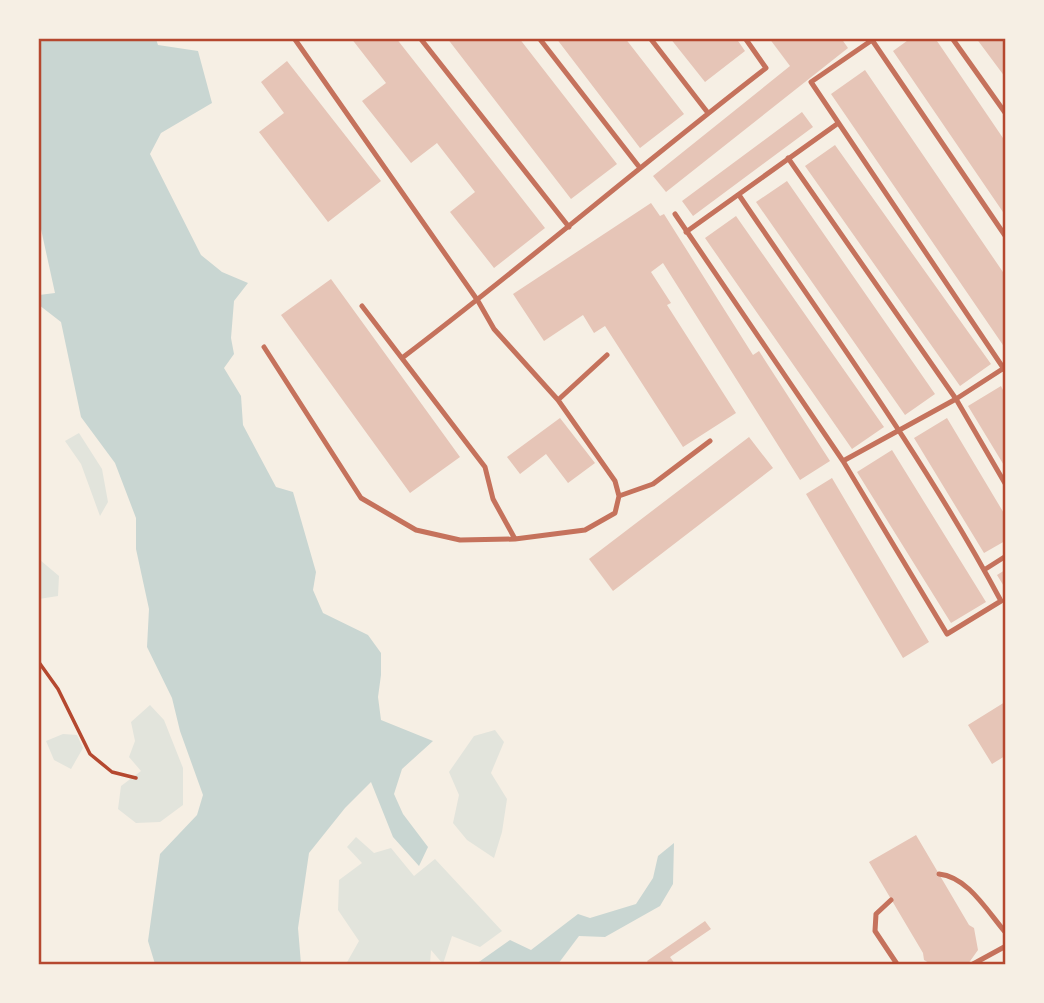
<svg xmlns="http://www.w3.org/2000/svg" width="1044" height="1003" font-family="'DM Sans',sans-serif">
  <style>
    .green { fill: #e2e4dc }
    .water { fill: #c9d6d2 }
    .building { fill: #e6c5b7 }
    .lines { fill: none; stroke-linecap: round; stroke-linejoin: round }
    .path { stroke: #b5482f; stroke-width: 3.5 }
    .service { stroke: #c5725c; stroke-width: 5 }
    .neatline { fill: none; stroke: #b5482f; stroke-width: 2.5 }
  </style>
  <rect width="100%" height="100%" fill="#f6efe4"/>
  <path class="green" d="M 79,433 L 102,469 L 108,502 L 100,516 L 81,464 L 65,441 Z
    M 40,560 L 59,576 L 58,596 L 39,599 Z
    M 150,705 L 164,720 L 183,768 L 183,805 L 160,822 L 136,823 L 118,809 L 121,786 L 141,771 L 129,757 L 135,741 L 131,722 Z
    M 495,730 L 504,742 L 491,773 L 507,799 L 502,832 L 494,858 L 467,840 L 453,823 L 459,795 L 449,772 L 474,736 Z
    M 63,734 L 77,735 L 83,748 L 71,769 L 54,760 L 46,741 Z
    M 356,837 L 374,853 L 391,848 L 414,876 L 435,859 L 502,931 L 480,947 L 452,936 L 443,964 L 431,950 L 430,964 L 346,964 L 359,941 L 338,910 L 339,880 L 362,863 L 347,847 Z"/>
  <path class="water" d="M 39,38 L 156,39 L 158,45 L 198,51 L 212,103 L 161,133 L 150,154 L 201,255 L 222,272 L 248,283 L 234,301 L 231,338 L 234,354 L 224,368 L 241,396 L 243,425 L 276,487 L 293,492 L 316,572 L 313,590 L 323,613 L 368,635 L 381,653 L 381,675 L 378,697 L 381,720 L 433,741 L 402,769 L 394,794 L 403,814 L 428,847 L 419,866 L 393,837 L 371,782 L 345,808 L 309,853 L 298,928 L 301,964 L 155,964 L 148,941 L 160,854 L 197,815 L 203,795 L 180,731 L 172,698 L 147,647 L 149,609 L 136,549 L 136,518 L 115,463 L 81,417 L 61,322 L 39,305 L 39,295 L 55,293 L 39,220 Z
    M 674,843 L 673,884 L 660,906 L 605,937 L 579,936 L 558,964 L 476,964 L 510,940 L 531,950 L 578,914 L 590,918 L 636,904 L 653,878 L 658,856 Z"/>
  <path class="building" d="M 351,38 L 396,38 L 545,228 L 494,268 L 450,212 L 475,192 L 437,143 L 411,163 L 362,101 L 386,83 Z
    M 447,38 L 519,38 L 617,164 L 571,199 Z
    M 556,38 L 625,38 L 684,114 L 640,148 Z
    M 670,38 L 736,38 L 745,51 L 705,82 Z
    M 769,38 L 841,38 L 848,48 L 666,192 L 653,176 L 790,66 Z
    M 911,38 L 935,38 L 1005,141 L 1005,215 L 893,51 Z
    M 976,38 L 1004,38 L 1005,77 Z
    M 287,61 L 381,181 L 328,222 L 259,132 L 284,113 L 261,82 Z
    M 865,70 L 1005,275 L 1005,348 L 831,94 Z
    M 802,112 L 813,127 L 693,216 L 682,201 Z
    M 835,145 L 991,364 L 960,386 L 805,166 Z
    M 787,181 L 935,394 L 905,415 L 756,202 Z
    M 651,203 L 660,216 L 664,214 L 753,355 L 759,351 L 830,461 L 800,480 L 663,263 L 651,272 L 671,303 L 667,305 L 736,413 L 683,447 L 605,326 L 594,333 L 583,315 L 544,341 L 513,294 Z
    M 736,216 L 884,427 L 852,449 L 705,238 Z
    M 331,279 L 460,457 L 410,493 L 281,315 Z
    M 1001,386 L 1005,394 L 1005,467 L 968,406 Z
    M 560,418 L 595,463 L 568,483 L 546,454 L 520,474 L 507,457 Z
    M 947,418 L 1005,515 L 1005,541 L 984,553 L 914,438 Z
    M 749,437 L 773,468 L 613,591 L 589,559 Z
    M 892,450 L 986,602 L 951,623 L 857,472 Z
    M 832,478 L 929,642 L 903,658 L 806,494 Z
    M 1005,570 L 1005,588 L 997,575 Z
    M 1005,702 L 1005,756 L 992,764 L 968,725 Z
    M 916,835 L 969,925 L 974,928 L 978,950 L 968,964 L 931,964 L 924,960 L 923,953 L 869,862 Z
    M 705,921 L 711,929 L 670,957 L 675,964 L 649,964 L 647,961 Z"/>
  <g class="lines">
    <path class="path" d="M 38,661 L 58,689 L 90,754 L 112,772 L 136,778"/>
    <path class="service" d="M 420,38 L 569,227
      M 539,38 L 640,168
      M 650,38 L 708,113
      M 875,38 L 811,82 L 1006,372
      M 952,38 L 1006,114
      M 872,40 L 1006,237
      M 788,158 L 956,399 L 1006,485
      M 675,214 L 843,461 L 947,634 L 1001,601 C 925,459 829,328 739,195
      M 686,232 L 837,124
      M 362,306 L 485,467 L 493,499 L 515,539
      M 264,347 L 361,498 L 416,530 L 460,540 L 515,539 L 585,530 L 615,513 L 619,496 L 615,481 L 558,400 L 494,329 L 478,301 L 294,38
      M 402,358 C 526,264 643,163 766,68 L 745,38
      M 558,400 L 607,355
      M 843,461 L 956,399 L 1004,368
      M 619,496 L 653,484 L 710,441
      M 984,570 L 1006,556
      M 939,874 C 968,877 987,911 1006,933
      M 891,900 L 876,914 L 875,931 L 897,964
      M 973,964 L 1006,946"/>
  </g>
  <rect width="1044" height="1003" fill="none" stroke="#f6efe4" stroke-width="80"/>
  <rect x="40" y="40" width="964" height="923" class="neatline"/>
</svg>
